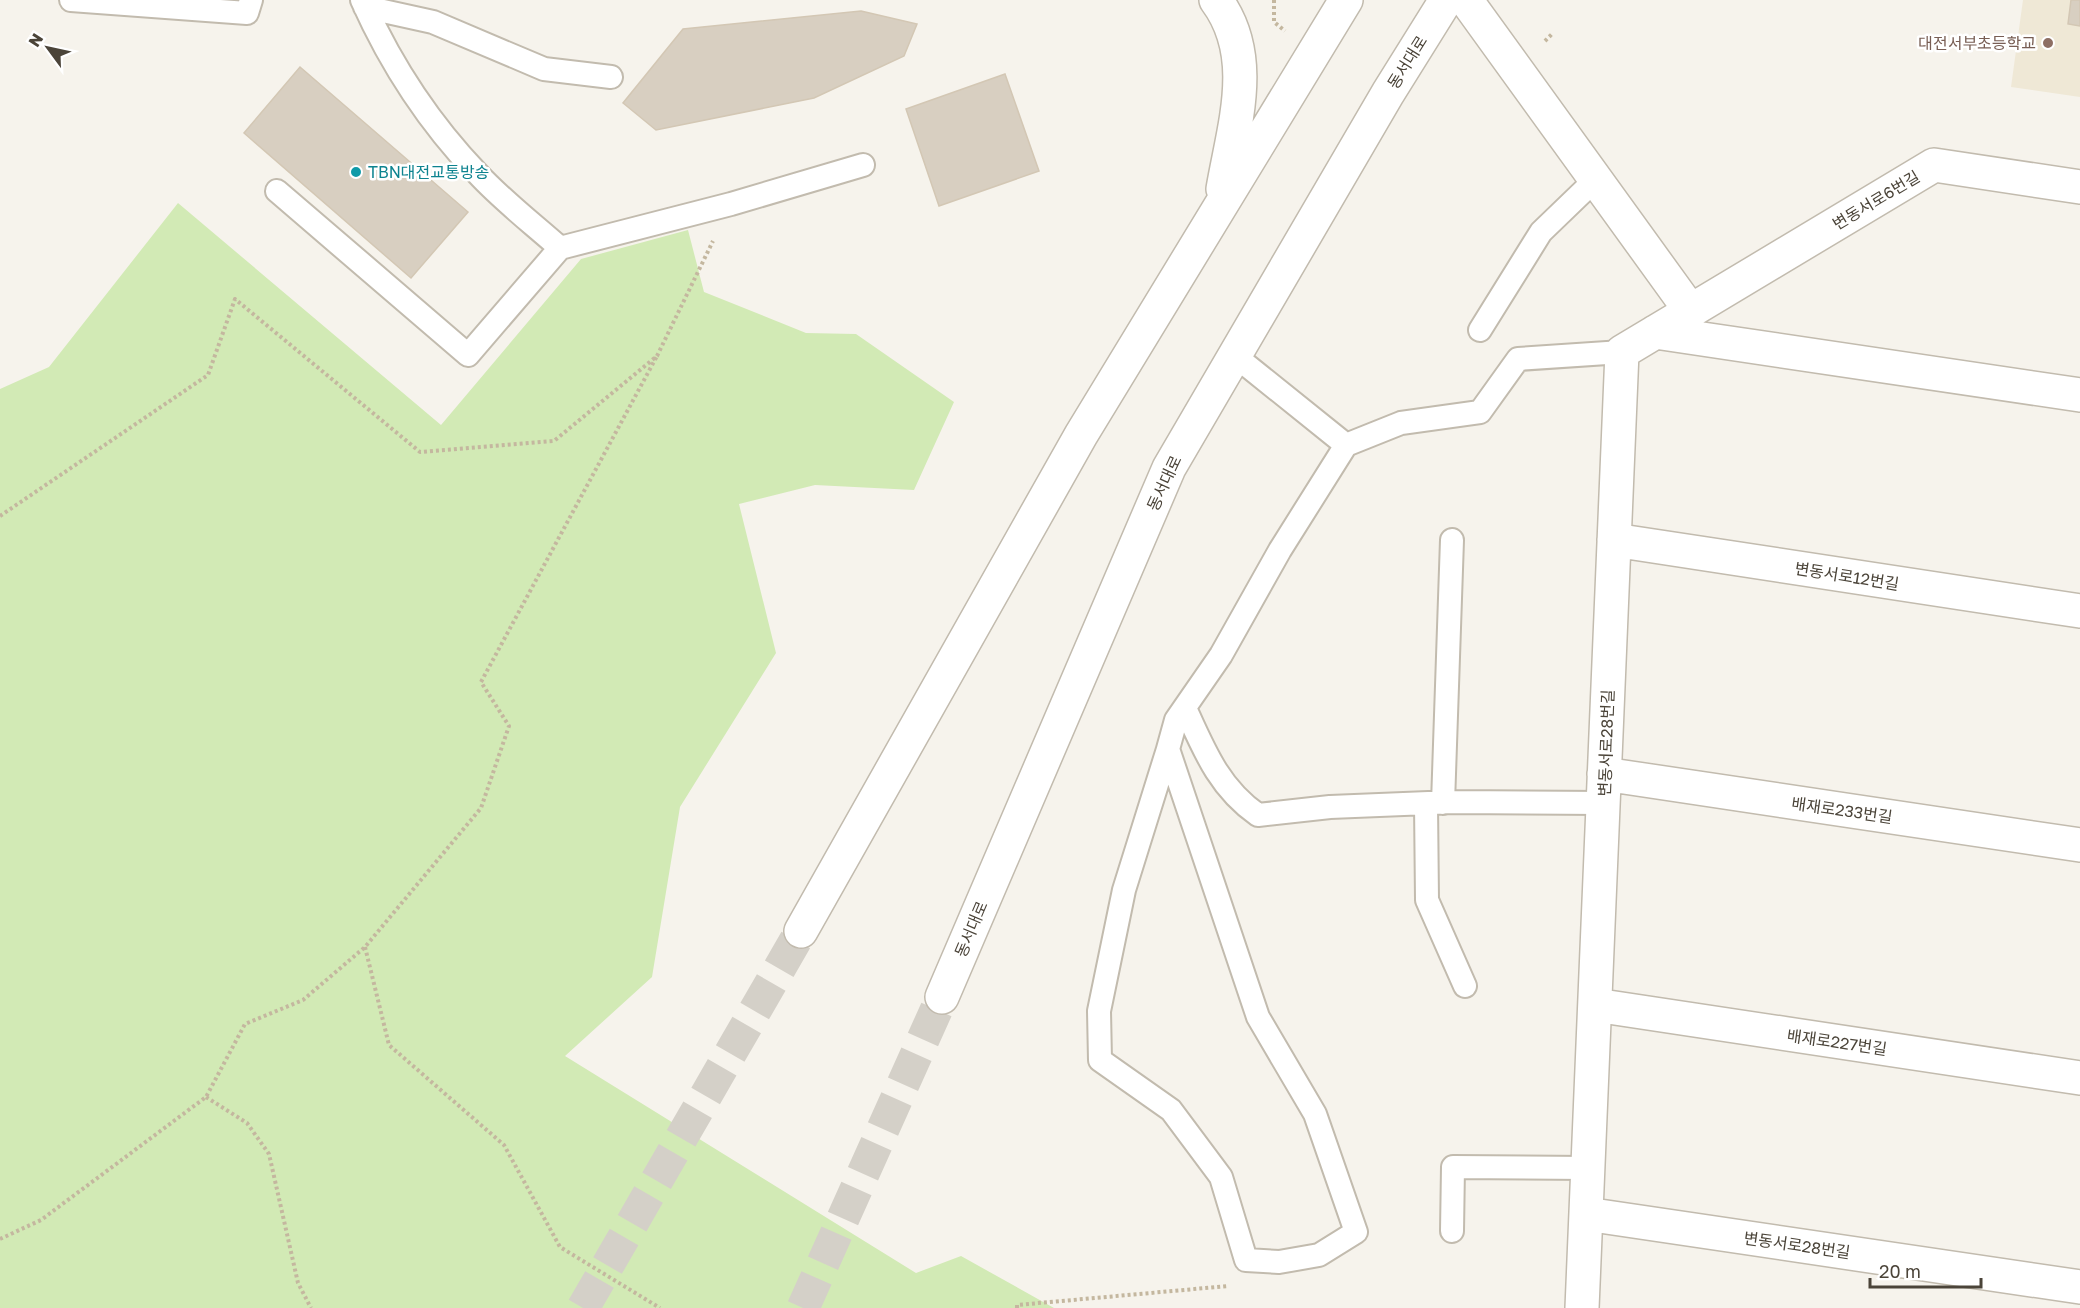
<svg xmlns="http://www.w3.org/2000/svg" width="2080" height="1308" font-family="'Golos Text','Noto Sans KR',sans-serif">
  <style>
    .education { fill: #efe8d6 }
    .green { fill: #d2eab5 }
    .building { fill: #d8cfc1; stroke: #d3c7b4; stroke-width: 1.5 }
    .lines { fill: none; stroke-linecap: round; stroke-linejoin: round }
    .tertiary-tunnel { stroke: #d4d0c8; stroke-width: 33; stroke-dasharray: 33 16; stroke-linecap: butt }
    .service-casing { stroke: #c2bbae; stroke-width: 26 }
    .minor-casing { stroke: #c2bbae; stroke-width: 36 }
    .tertiary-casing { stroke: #c2bbae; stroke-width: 36 }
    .path { stroke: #c4b79f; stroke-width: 4; stroke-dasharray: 3 3; stroke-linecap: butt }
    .service { stroke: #fff; stroke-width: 22 }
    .minor { stroke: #fff; stroke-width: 33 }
    .tertiary { stroke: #fff; stroke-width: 33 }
    .education-dot { fill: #8d6e63; stroke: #fff; stroke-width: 2 }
    .culture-dot { fill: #0f9aa8; stroke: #fff; stroke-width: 2 }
    .labels { text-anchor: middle; stroke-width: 5; stroke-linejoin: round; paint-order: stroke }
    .education-label { font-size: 16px; fill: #785e54; stroke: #fff; text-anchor: end }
    .street-label { font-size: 16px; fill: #4b4439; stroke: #fff }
    .culture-label { font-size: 16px; fill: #0d838f; stroke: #fff; text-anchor: start }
  </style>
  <rect width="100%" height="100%" fill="#f6f3ec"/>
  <path class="education" d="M 2023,0 L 2080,0 L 2080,97 L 2011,87 Z"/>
  <path class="green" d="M 178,203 L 441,425 L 581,259 L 688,230 L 704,292 L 806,333 L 856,334 L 954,402 L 914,490 L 815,485 L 739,504 L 776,653 L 680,807 L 652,977 L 565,1056 L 916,1273 L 961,1256 L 1054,1308 L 0,1308 L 0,389 L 49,367 Z"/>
  <path class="building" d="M 2071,0 L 2080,0 L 2080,26 L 2068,24 Z
    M 861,11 L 917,24 L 904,56 L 814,98 L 656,130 L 623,103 L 683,29 Z
    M 300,67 L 468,212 L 411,278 L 244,133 Z
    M 1005,74 L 1039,171 L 939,206 L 906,109 Z"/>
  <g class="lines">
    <path class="tertiary-tunnel" d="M 583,1308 L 801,931
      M 803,1308 L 942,997"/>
    <g class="service-casing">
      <path id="service" d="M 71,0 L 247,13 L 251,0
        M 362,0 C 391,65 429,123 478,174 C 503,201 533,224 560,248
        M 365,7 L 433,22 L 544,69 L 611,77
        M 277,191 L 468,355 L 560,248 L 731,204 L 863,165
        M 1480,330 L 1541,232 L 1596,179
        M 1346,445 L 1401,423 L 1480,412 L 1518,359 L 1622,352
        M 1185,708 C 1204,750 1219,788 1258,815 L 1330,807 L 1453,802 L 1603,803
        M 1168,749 L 1124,890 L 1099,1011 L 1100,1060 L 1171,1110 L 1221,1177 L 1246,1260 L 1279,1262 L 1319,1255 L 1356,1232 L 1315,1114 L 1258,1017 L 1168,749 L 1176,720 L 1221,655 L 1280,550 L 1346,445 L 1234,355
        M 1443,803 L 1452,540
        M 1426,804 L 1427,900 L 1465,986
        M 1452,1231 L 1453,1167 L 1588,1168"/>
    </g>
    <g class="minor-casing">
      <path id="minor" d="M 1466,0 L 1690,310
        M 1655,332 L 2080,395
        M 1614,540 L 2080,611
        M 1604,774 L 2080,845
        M 1595,1005 L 2080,1078
        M 1586,1214 L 2080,1287
        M 1582,1308 L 1622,352 L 1934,165 L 2080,187"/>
    </g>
    <g class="tertiary-casing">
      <path id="tertiary" d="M 1216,0 C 1258,56 1234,125 1223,189
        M 801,931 L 1081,435 L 1346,0
        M 942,997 L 1169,468 L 1388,93 L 1446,0"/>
    </g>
    <path class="path" d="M 1274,0 L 1274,22 L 1285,31
      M 1545,41 L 1552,34
      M 0,516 L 208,375 L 235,299 L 420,452 L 554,441 L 657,356 L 713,241
      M 365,947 L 389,1045 L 504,1145 L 560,1247 L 660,1308
      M 206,1097 L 247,1123 L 269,1154 L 298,1283 L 311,1308
      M 0,1239 L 41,1220 L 206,1097 L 245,1024 L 303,1000 L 365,947 L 481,808 L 509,726 L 481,682 L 657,356
      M 1017,1308 L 1017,1305 L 1228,1286"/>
    <use href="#service" class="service"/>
    <use href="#minor" class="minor"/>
    <use href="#tertiary" class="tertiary"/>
  </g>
  <circle class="education-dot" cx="2048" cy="43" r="6"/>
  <circle class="culture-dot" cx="356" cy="172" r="6"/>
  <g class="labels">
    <g class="education-label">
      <text x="2036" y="49">대전서부초등학교</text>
    </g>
    <g class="street-label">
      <text transform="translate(1407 62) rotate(-58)" y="6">동서대로</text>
      <text transform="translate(1876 200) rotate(-31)" y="6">변동서로6번길</text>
      <text transform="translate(1164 483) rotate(-65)" y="6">동서대로</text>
      <text transform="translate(1847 576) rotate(9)" y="6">변동서로12번길</text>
      <text transform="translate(1606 743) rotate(-88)" y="6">변동서로28번길</text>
      <text transform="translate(1842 810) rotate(8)" y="6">배재로233번길</text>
      <text transform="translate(971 929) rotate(-67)" y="6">동서대로</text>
      <text transform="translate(1837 1042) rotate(8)" y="6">배재로227번길</text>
      <text transform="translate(1797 1245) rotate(8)" y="6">변동서로28번길</text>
    </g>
    <g class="culture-label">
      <text x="368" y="178">TBN대전교통방송</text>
    </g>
  </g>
  <g transform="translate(48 48) rotate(303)" stroke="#ffffff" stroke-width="4.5" paint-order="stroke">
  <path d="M0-4.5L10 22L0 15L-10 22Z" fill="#4b4439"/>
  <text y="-9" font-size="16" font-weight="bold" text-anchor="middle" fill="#4b4439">N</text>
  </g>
  <path d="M1870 1278v9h111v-9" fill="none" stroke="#4b4439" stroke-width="3"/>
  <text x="1879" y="1278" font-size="18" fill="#4b4439" stroke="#ffffff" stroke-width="4.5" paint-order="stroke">20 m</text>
</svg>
